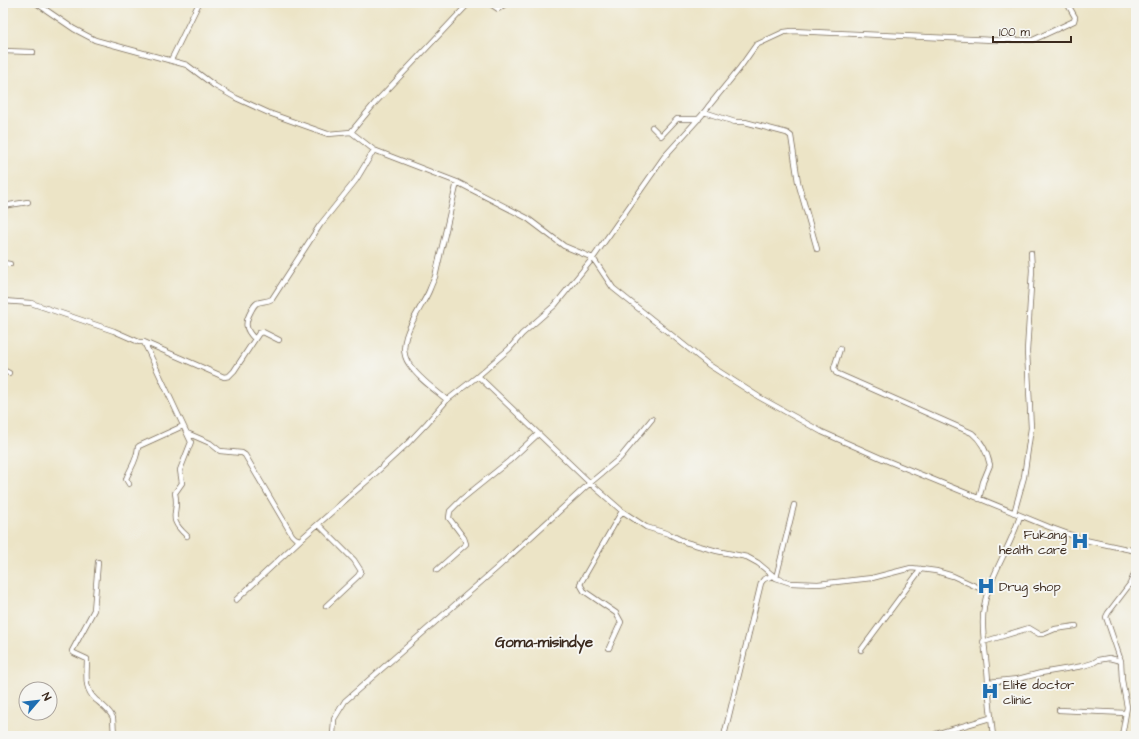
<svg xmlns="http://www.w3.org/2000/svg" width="1139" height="739" font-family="'Architects Daughter',sans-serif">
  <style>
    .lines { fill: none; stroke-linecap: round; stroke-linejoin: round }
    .street-casing { stroke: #796b59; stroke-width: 6 }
    .street { stroke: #fff; stroke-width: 4.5 }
    .labels { text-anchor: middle; stroke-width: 4; stroke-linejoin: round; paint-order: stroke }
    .poi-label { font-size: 13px; fill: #3b2a1e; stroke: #f6f6f2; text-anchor: start }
    .quarter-label { font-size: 15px; font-weight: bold; fill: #3b2a1e; stroke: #f6f6f2 }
  </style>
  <rect width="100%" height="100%" fill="#f6f6f2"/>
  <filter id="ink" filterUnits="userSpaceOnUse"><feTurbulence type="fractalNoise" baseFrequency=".025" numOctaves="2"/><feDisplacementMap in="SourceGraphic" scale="8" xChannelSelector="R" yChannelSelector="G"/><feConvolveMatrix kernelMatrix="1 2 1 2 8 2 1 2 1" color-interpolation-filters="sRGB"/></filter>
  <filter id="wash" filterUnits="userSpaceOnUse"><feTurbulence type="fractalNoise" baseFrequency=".012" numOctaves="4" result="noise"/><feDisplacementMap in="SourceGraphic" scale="16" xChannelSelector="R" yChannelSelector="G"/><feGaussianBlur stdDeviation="0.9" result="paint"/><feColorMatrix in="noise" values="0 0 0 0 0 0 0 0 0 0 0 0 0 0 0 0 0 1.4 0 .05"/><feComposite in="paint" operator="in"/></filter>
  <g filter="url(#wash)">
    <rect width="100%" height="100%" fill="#ece4c6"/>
  </g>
  <g filter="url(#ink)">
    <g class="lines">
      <g class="street-casing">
        <path id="street" d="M 36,3 L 74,29 L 95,40 L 187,65 L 215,86 L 236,98 L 269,113 L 328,134 L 351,132 L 374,150 L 457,182 L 527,218 L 564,246 L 593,258 L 613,288 L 709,365 L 759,397 L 822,432 L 883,459 L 1049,527 L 1085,540 L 1136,551
          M 489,3 L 498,9 L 507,3
          M 3,51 L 33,52
          M 171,60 L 199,3
          M 704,112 L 735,122 L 745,122 L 787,133 L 791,136 L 798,182 L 817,249
          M 652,127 L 661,136 L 677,119 L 699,119
          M 351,132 L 375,103 L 469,3
          M 3,206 L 28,202
          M 3,263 L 10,264
          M 3,301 L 31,303 L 114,331 L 139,342 L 144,342 L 224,377 L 229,376 L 234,371 L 259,333 L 263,332 L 279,340
          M 255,339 C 244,329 245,322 251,311 C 253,307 254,305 257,303 C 263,301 267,302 272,299 L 320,225 L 356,180 L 374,150
          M 144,342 L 191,442 L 180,470 L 182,483 L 175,493 C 180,515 165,516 187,536
          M 840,349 L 834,368 L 836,373 L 972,433 C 982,441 987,452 990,465 L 983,482 L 979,499
          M 3,370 L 9,373
          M 447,400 C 434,389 418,378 409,364 C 393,342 421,310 429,291 C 431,286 433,281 435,277 L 457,182
          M 187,433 L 210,443 L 220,451 L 242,453 L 245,455 L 292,535 L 295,538 L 300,540
          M 129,484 L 126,479 C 131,467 137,461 138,447 L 139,446 L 183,426
          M 1014,513 L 1024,477 L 1031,428 L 1027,351 L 1032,270 L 1031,253
          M 318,524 L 354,560 L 361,571 L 358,576 L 326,606
          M 98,562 L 94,610 L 72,651 L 74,653 L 87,659 C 87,675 83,688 96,700 C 102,705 108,709 112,716 L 113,718 L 114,736
          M 437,570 L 466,544 L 464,538 L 449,518 L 450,511 L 462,499 L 509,461 L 538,434
          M 776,578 L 794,505
          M 988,592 L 953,576 L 936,571 L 921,569 L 911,568 L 872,578 L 818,584 L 791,583 L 776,578 L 758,563 L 747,557 L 717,551 L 685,542 L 669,534 L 646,527 L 622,511 L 590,483 L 478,376 L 509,349 L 522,334 L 555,305 L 593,258 L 664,157 L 702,115 L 708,107 L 739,69 L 756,45 L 784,32 L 792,31 L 993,40 L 1033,40 L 1074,21 L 1075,17 L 1067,3
          M 236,600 L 300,540 L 368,480 L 409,442 L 427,423 L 447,400 L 478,376
          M 983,642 L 1029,628 L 1039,634 L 1043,634 L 1055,629 L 1076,626
          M 609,648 L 621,622 L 616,613 L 584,591 L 580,584 L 622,511
          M 861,650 L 921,569
          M 988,682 L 1018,679 L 1041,673 L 1083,666 L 1093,663 L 1098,660 L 1109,658 L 1121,661
          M 1059,710 L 1126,713
          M 936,734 L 990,718
          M 333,736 L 334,719 L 345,701 L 498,567 L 590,483 L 620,458 L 652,419
          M 724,736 L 761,583 L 764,579 L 773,576
          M 993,736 C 991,718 989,700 988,682 C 987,651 977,622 988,591 C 997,565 1012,542 1020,516
          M 1122,736 L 1127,707 L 1122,680 L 1121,661 L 1106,617 L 1108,613 L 1130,584 L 1136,570"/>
      </g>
      <use href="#street" class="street"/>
    </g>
  </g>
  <defs>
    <g id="hospital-bare" transform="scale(1.38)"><path d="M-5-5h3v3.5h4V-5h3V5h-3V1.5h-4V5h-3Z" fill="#1f6fb2" stroke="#f6f6f2" stroke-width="2.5" paint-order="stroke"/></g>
  </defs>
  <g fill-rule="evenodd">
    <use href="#hospital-bare" x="1080" y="541"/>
    <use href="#hospital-bare" x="986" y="586"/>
    <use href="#hospital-bare" x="990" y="691"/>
  </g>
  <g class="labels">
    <g class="poi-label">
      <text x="1067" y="539" text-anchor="end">Fukang<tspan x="1067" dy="15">health care</tspan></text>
      <text x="999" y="591">Drug shop</text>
      <text x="1003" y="689">Elite doctor<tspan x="1003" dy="15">clinic</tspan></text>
    </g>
    <g class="quarter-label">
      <text x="544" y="647">Goma-misindye</text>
    </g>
  </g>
  <rect width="1139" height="739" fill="none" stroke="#f6f6f2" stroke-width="16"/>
  <g transform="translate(38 701) rotate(62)"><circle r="19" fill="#f6f6f2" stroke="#aba49d"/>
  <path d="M0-3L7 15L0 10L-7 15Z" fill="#1f6fb2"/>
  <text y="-6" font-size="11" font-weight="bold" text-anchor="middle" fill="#3b2a1e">N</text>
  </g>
  <path d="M993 36v6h78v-6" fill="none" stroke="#3b2a1e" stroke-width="2"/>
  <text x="999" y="36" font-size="12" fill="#3b2a1e" stroke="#f6f6f2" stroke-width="3" paint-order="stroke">100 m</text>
</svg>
